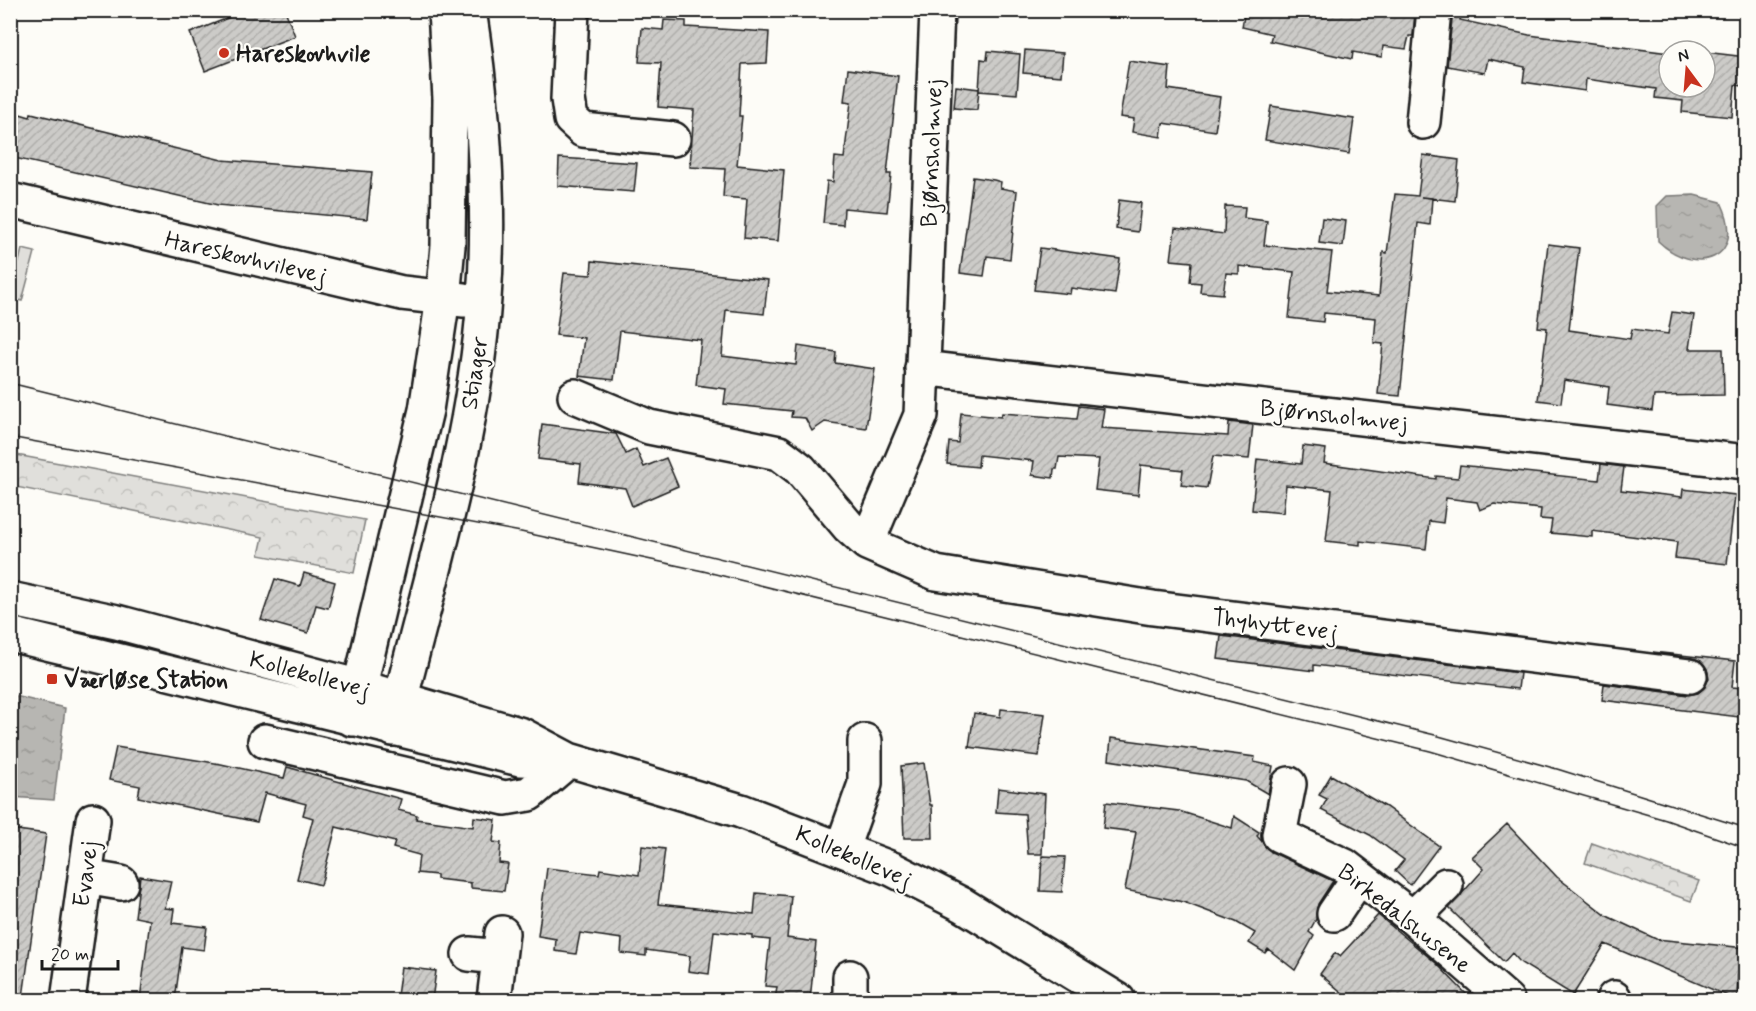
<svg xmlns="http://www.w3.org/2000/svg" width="1756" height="1011" font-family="Mynerve,sans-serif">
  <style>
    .forest { fill: url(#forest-crowns); stroke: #7e7e7c; stroke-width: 1.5 }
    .garden { fill: #e0dfdb; stroke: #7e7e7c; stroke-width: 1.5 }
    .water { fill: url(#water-ripples); stroke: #797876; stroke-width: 1.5 }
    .building { fill: url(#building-hatch); stroke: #1c1c1c; stroke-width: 1.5 }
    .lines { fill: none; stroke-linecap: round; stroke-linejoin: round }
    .minor-casing { stroke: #1c1c1c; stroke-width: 38 }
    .minor { stroke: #fdfcf7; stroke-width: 33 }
    .tram { stroke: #1c1c1c; stroke-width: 1.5 }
    .poi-dot { fill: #c8321e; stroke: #fdfcf7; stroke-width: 2 }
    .labels { text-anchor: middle; stroke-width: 4.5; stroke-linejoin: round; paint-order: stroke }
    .poi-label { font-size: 24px; font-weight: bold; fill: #1c1c1c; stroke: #fdfcf7; text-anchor: start }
    .street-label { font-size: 24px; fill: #1c1c1c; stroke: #fdfcf7 }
  </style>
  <defs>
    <pattern id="forest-crowns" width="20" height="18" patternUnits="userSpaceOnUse" patternTransform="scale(1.5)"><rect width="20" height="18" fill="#e0dfdb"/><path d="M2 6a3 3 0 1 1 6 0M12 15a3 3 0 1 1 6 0" fill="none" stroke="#c0bfbb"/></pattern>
    <pattern id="water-ripples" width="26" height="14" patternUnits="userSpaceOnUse" patternTransform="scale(1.5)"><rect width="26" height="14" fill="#b7b6b2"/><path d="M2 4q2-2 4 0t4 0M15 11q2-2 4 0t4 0" fill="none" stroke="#9d9c98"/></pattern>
    <pattern id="building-hatch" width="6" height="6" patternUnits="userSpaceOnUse" patternTransform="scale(1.5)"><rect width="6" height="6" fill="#cccbc8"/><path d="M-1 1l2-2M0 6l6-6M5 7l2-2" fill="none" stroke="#afaeab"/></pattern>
  </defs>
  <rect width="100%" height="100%" fill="#fdfcf7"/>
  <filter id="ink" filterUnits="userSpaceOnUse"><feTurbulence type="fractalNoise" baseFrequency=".0167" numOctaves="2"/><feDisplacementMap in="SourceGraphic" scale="12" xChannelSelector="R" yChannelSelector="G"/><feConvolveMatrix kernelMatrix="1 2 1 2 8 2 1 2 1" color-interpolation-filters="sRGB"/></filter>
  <g filter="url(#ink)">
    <path class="forest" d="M 11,454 L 365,520 L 354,573 L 259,555 L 263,537 L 11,486 Z
      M 1592,843 L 1699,881 L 1691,901 L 1585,863 Z"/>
    <path class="garden" d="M 22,249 L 35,252 L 22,301 L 10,298 Z"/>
    <path class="water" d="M 1694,195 L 1721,202 C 1749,260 1695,277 1658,241 L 1657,206 L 1667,196 Z
      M 11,695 L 65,708 L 54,800 L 11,797 Z"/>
    <path class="building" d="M 248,10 L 285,10 L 295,36 L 205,71 L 190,33 Z
      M 1245,10 L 1391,10 L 1410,14 L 1410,11 L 1415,12 L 1413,36 L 1409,36 L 1406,49 L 1383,46 L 1382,57 L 1353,52 L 1352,59 L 1270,41 L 1272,34 L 1242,27 Z
      M 1453,10 L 1462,10 L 1460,20 L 1529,35 L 1669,53 L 1669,87 L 1705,87 L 1705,52 L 1746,57 L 1743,86 L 1735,85 L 1732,117 L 1682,112 L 1683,101 L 1655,98 L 1656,89 L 1586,79 L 1585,91 L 1523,82 L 1525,67 L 1488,59 L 1485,73 L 1447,66 Z
      M 664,20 L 686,21 L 686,27 L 769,32 L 767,63 L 742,64 L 739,116 L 742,116 L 737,165 L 784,170 L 778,241 L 744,238 L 747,199 L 723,197 L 725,169 L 690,167 L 694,110 L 658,107 L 661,63 L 639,62 L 642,28 L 663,30 Z
      M 1025,50 L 1063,53 L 1061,76 L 1023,73 Z
      M 988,51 L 1020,54 L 1017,94 L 979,91 L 981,59 L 987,60 Z
      M 1129,61 L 1170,67 L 1168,89 L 1220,97 L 1215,131 L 1163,123 L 1161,137 L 1132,132 L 1134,119 L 1120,117 Z
      M 848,69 L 898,76 L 887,174 L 891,174 L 887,212 L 844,208 L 843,225 L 823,223 L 827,181 L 833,182 L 835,157 L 844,158 L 851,102 L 844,101 Z
      M 956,86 L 979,89 L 977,110 L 954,108 Z
      M 1271,106 L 1354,119 L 1349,154 L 1265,140 Z
      M 10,111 L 30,117 L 31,113 L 222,160 L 372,172 L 367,219 L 218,205 L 10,157 Z
      M 1423,155 L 1459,160 L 1455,201 L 1421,197 L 1432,198 L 1430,225 L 1418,223 L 1400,396 L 1378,394 L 1383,344 L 1374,343 L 1376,318 L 1324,313 L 1323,322 L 1289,318 L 1294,272 L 1239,266 L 1239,274 L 1226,273 L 1223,294 L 1200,292 L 1201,283 L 1190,282 L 1192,262 L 1171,260 L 1175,228 L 1224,234 L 1225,206 L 1245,207 L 1244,218 L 1267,221 L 1264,245 L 1332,252 L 1327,291 L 1379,296 L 1383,252 L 1387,253 L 1395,194 L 1418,196 Z
      M 559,158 L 637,163 L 634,192 L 558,186 Z
      M 973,177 L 994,180 L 1001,182 L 1000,188 L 1017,191 L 1010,259 L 987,256 L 984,276 L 960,273 Z
      M 1119,200 L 1141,203 L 1138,232 L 1116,229 Z
      M 1322,218 L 1346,221 L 1343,246 L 1319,243 Z
      M 1548,244 L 1579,248 L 1569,330 L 1630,339 L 1632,329 L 1668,334 L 1672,312 L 1694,315 L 1689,349 L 1723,349 L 1724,395 L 1654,396 L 1652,411 L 1607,405 L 1609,387 L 1564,380 L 1561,403 L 1538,400 L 1547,328 L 1538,327 Z
      M 1040,248 L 1120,259 L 1115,294 L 1071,288 L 1070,294 L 1034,290 Z
      M 592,261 L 768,280 L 764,314 L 726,310 L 722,356 L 796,365 L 798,346 L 836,352 L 835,363 L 875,369 L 866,428 L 825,422 L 812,431 L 805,418 L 791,417 L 792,411 L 724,404 L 726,389 L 696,385 L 701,340 L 620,331 L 614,380 L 579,376 L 584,338 L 556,335 L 564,273 L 591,275 Z
      M 1079,406 L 1104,409 L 1101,428 L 1228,436 L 1229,422 L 1253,425 L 1249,459 L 1213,456 L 1207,488 L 1181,485 L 1183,470 L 1141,465 L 1138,495 L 1095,490 L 1099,459 L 1059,457 L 1057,469 L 1054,469 L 1053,478 L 1032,475 L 1034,461 L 979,455 L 978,467 L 947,464 L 949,442 L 958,443 L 961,413 L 1001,417 L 1002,413 L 1077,419 Z
      M 542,424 L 616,434 L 626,454 L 636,449 L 644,467 L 666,458 L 678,486 L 632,506 L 625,488 L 579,482 L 581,464 L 538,459 Z
      M 1303,446 L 1326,449 L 1324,463 L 1436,479 L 1436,476 L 1458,478 L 1460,465 L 1599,480 L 1601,464 L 1624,467 L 1621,490 L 1682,497 L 1683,489 L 1735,495 L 1727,564 L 1675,558 L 1677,542 L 1592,531 L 1592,537 L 1550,533 L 1552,520 L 1540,519 L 1541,509 L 1494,504 L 1480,510 L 1477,502 L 1446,498 L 1443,523 L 1429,521 L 1426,549 L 1360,541 L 1360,545 L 1326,541 L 1332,490 L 1286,485 L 1283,513 L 1252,510 L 1257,459 L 1301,464 Z
      M 304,573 L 335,582 L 328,608 L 316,605 L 308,633 L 261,620 L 275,579 L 300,586 Z
      M 1221,636 L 1520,673 L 1518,689 L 1314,665 L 1314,671 L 1218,659 Z
      M 1653,652 L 1735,661 L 1732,687 L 1743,688 L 1739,717 L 1602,700 L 1604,684 L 1688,695 L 1698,693 L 1705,687 L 1709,678 L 1707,669 L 1701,661 Z
      M 1001,709 L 1045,714 L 1039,756 L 969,747 L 974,713 L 1000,717 Z
      M 1111,738 L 1255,757 L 1254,762 L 1273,766 L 1268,794 L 1246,781 L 1109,760 Z
      M 116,747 L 221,764 L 284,778 L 287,767 L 401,799 L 398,810 L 417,815 L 416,819 L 473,827 L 474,817 L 496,820 L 493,842 L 501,843 L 499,863 L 508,864 L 504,891 L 471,888 L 471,883 L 437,879 L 437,875 L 417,873 L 419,855 L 393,848 L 395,842 L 336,827 L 321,885 L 297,879 L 313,818 L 303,815 L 306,804 L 265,793 L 257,822 L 138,797 L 140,786 L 109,780 Z
      M 924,763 L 930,805 L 932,805 L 933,838 L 904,838 L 901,766 Z
      M 1331,775 L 1386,807 L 1439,846 L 1410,885 L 1395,871 L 1404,860 L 1370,835 L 1321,810 L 1327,799 L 1319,795 Z
      M 998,788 L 1045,794 L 1042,854 L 1028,854 L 1025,814 L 996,812 Z
      M 1106,802 L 1179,811 L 1232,828 L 1234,816 L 1259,832 L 1257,836 L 1271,852 L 1333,881 L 1318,904 L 1316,919 L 1309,932 L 1314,936 L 1295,970 L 1268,949 L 1265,953 L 1249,943 L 1255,933 L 1236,922 L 1183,902 L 1125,890 L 1136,832 L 1103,828 Z
      M 1507,824 L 1557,877 L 1607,916 L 1656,939 L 1746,948 L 1746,975 L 1738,975 L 1737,1000 L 1605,944 L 1573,995 L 1521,963 L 1512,953 L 1504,962 L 1449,908 L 1484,869 L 1472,857 Z
      M 10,829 L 46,834 L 23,997 L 10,996 L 10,872 L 13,851 L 10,851 Z
      M 642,846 L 665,849 L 658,904 L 754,914 L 756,893 L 791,896 L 787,938 L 816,942 L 810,1000 L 775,1000 L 777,987 L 765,986 L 770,940 L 752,938 L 752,935 L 714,931 L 709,974 L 688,971 L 690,956 L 646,950 L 646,956 L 621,953 L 622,939 L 580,933 L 576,954 L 555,951 L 556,939 L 538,936 L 547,868 L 599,874 L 600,869 L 639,875 Z
      M 1042,856 L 1065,857 L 1062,892 L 1040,891 Z
      M 140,876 L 171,881 L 165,908 L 174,909 L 172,923 L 207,927 L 204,950 L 182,947 L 175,1000 L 140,1000 L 150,920 L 135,917 Z
      M 1378,915 L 1436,963 L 1472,1000 L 1351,1000 L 1320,974 L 1335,953 L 1340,956 Z
      M 401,967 L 436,971 L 432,1000 L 406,1000 L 397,996 Z"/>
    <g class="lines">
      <g class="minor-casing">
        <path id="minor" d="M 572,10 L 568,99 L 571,119 L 583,130 L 673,139
          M 1423,122 L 1434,10
          M 10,200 L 402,293 L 464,300
          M 922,368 L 1746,462
          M 575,396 L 649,427 L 779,453 L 800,469 L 849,527 L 867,543 L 936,573 L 1153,608 L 1690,676
          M 867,543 L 921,415 L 937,10
          M 10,599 L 117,622 L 360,687 L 522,735 L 569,760 L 741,811 L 892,869 L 963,905 L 1118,1000
          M 10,634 L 520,759 L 561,760
          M 352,719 L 426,410 L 443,298 L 448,246 L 450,99 L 445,10
          M 393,729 C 427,590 474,442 484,299 C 491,202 484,107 469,10
          M 265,741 L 505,798 L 529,794 L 569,760
          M 1289,784 L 1279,835 L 1345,866 L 1413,918 L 1507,1000
          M 842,848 L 865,784 L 865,741
          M 85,877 L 121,883
          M 1334,914 L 1359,877
          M 1413,918 L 1446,885
          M 469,954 L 499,957
          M 68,1000 L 93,820
          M 494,1000 L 502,933
          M 850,1000 L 850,977
          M 1613,1000 L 1614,998"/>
      </g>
      <use href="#minor" class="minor"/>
      <path class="tram" d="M 10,383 L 1435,735 L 1557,769 L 1746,828
        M 10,437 L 521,532 L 703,571 L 1430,751 L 1666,820 L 1746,848"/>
    </g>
  </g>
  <g class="poi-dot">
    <circle cx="224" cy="53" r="6"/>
    <rect x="46" y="673" width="12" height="12" rx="3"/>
  </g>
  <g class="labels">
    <g class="poi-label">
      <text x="236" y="61">Hareskovhvile</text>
      <text x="64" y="687">Værløse Station</text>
    </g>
    <g class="street-label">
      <text transform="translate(931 153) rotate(-88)" y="8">Bjørnsholmvej</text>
      <text transform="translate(246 257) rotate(13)" y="8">Hareskovhvilevej</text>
      <text transform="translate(474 373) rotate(-81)" y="8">Stiager</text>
      <text transform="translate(1334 415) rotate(6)" y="8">Bjørnsholmvej</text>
      <text transform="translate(1275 624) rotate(7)" y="8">Thyhyttevej</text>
      <text transform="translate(310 674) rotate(15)" y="8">Kollekollevej</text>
      <text transform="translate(854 856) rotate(23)" y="8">Kollekollevej</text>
      <text transform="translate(85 874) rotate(-82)" y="8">Evavej</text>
      <text transform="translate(1405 918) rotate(38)" y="8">Birkedalshusene</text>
    </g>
  </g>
  <rect width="1756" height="1011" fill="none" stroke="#fdfcf7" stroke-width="36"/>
  <rect x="18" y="18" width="1720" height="975" fill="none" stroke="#1c1c1c" stroke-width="2" filter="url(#ink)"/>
  <g transform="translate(1687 69) rotate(344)"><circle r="28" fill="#fdfcf7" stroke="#a3a29f" stroke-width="1.5"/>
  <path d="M0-4.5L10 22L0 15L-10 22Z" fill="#c8321e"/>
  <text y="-9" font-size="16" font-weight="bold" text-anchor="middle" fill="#1c1c1c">N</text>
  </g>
  <path d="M42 960v9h76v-9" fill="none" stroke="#1c1c1c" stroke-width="3"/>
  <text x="51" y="960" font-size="18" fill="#1c1c1c" stroke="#fdfcf7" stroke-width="4.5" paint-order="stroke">20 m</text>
</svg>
